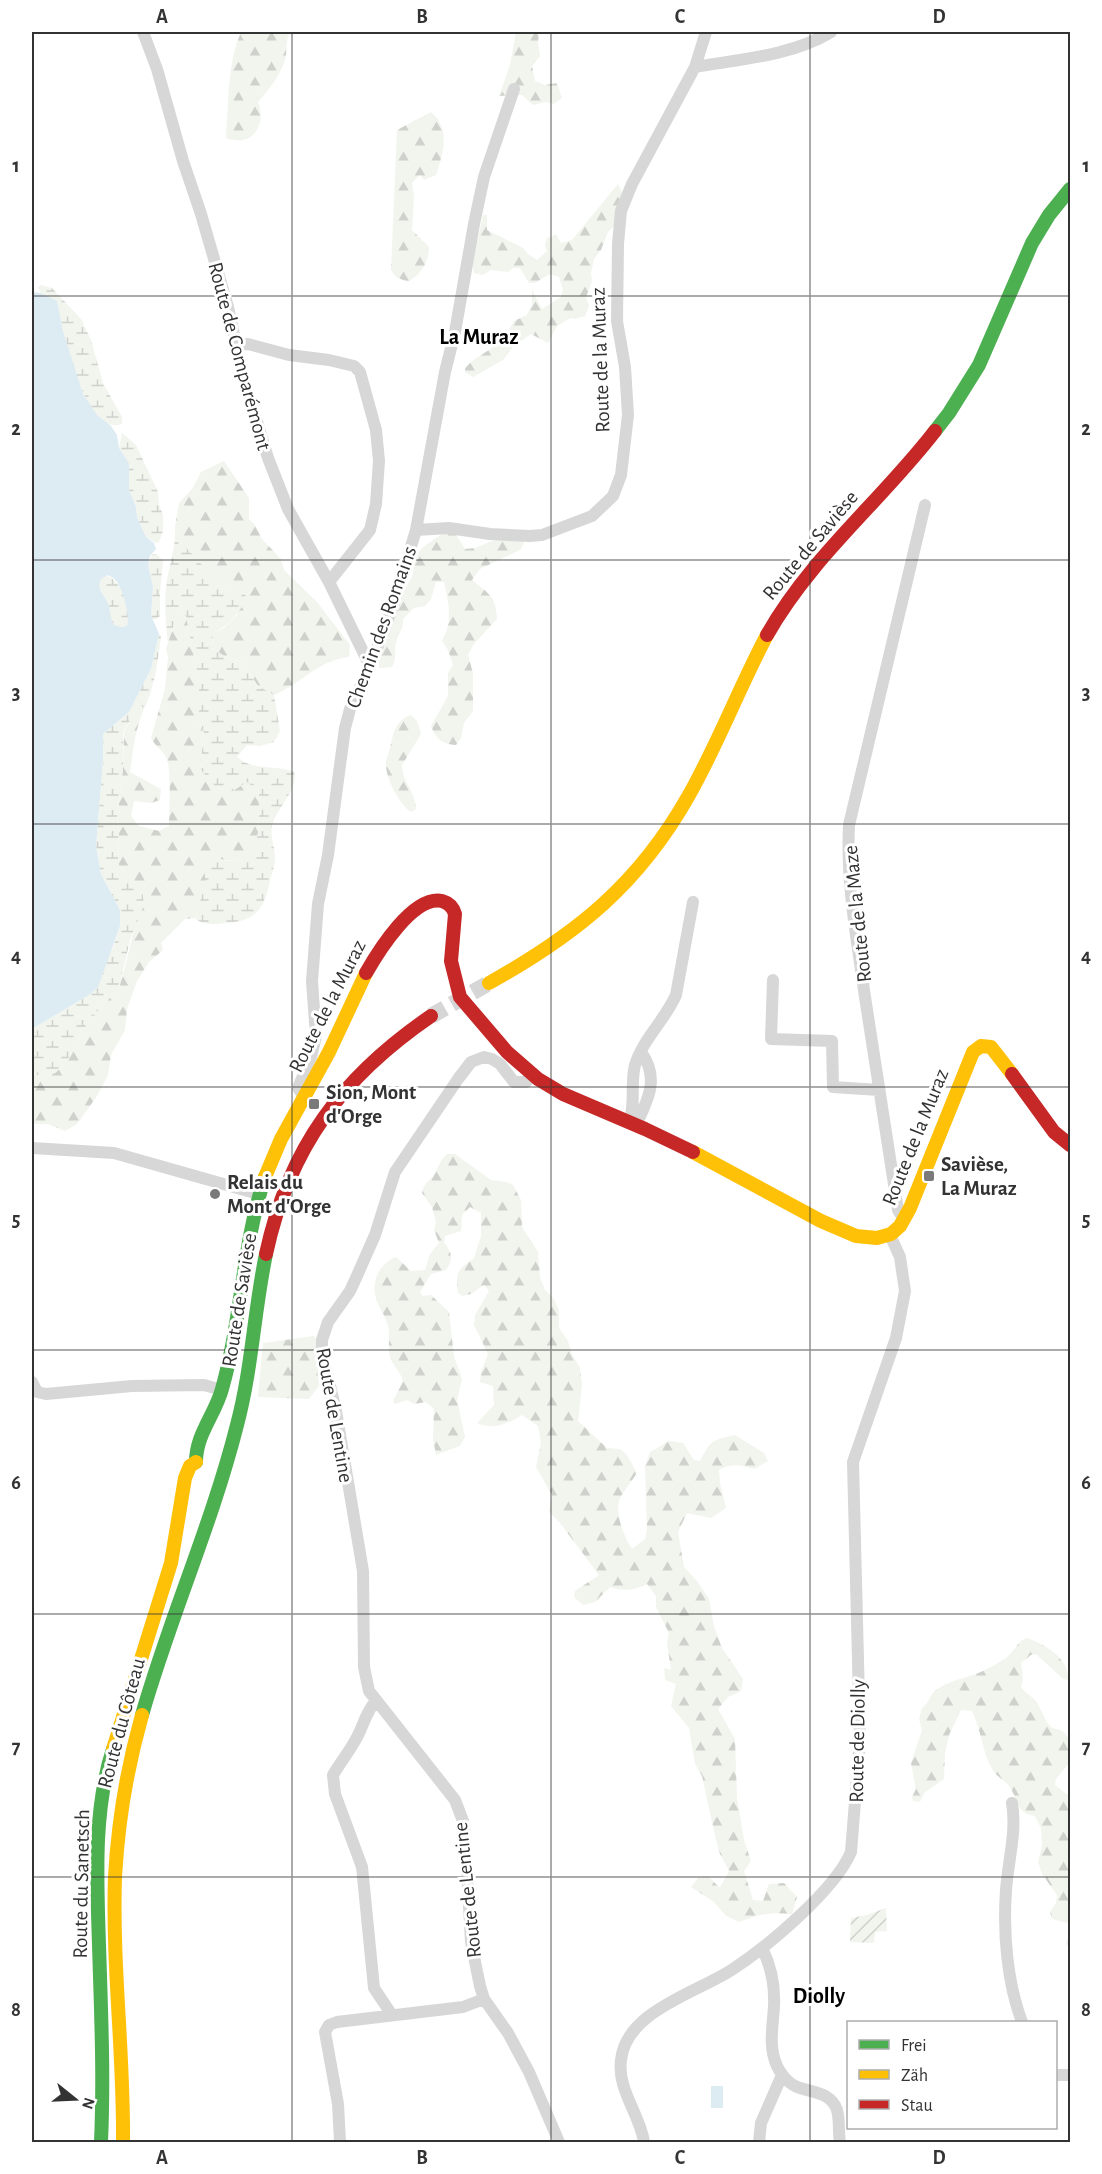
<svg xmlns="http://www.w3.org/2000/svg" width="1102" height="2174" font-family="'Alegreya Sans',sans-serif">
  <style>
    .forest { fill: url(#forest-firs) }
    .wetland { fill: url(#wetland-marsh) }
    .garden { fill: url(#garden-furrows) }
    .water { fill: #ddebf3; fill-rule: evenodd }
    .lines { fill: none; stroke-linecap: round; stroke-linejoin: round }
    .secondary-tunnel { stroke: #d6d6d6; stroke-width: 16; stroke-dasharray: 16 8; stroke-linecap: butt }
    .street { stroke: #d7d7d7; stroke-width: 12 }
    .fast { stroke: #4caf50; stroke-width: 14 }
    .slow { stroke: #ffc107; stroke-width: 14 }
    .jam { stroke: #c62828; stroke-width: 14 }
    .grid { fill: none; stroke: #333; stroke-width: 1.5; stroke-opacity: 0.55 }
    .poi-dot { fill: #7a7a7a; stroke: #fff; stroke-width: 2 }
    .labels { text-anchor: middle; stroke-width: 6; stroke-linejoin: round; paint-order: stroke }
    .street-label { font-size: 21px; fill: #333; stroke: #fff }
    .poi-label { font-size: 21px; font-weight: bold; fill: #333; stroke: #fff; text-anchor: start }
    .neighbourhood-label { font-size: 22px; font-weight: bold; fill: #000; stroke: #fff }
    .neatline { fill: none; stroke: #333; stroke-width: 2 }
    .grid-label { font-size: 20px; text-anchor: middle; font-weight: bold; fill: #333 }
  </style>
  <defs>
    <pattern id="forest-firs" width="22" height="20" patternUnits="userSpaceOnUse" patternTransform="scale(1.5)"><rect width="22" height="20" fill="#f1f5ed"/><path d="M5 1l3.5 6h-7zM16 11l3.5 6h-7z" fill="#cfd2cc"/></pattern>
    <pattern id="wetland-marsh" width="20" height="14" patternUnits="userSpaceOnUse" patternTransform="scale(1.5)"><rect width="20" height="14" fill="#f1f5ed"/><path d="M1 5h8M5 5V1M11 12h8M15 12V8" fill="none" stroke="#cfd2cc"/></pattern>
    <pattern id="garden-furrows" width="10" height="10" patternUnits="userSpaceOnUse" patternTransform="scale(1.5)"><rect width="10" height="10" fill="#f1f5ed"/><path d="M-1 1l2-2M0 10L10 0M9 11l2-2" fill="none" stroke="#cfd2cc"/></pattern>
  </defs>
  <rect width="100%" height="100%" fill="#fff"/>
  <path class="forest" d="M 241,32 L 290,32 C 286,40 287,46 286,55 C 283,73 269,89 258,102 C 267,127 252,147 226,138 C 229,102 227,65 241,32 Z
    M 516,32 L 539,32 L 538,43 L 540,56 L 532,66 L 535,81 L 545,85 L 557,83 L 562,98 L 554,104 L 545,102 L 533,105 L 522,95 L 499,96 L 510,65 Z
    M 431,112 C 451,129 443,154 436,175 L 424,180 L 420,175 L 412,183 L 414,197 L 412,230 L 429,247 C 429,263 421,274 408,282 L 396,277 L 391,270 L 397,130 Z
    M 618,184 L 623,195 L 615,225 L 608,232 L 601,250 L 594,259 L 591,273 L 592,281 L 586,297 L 589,306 L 585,316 L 575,319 L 570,318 L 557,326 L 548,343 L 531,334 L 513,347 L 503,360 L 473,377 L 465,372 L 465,368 L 472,361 L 498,344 L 506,335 L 514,321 L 527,315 L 532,304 L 532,290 L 542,309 L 561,297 L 563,290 L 559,277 L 550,274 L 535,283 L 529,283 L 520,268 L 513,268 L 508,272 L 491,270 L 483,275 L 474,273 L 472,264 L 483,215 L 487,215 L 487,230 L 523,248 L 528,254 L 537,260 L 547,251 L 545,245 L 547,238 L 556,235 L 561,243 L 572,240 Z
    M 224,461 L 249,498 L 249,519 L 255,525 L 262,539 L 281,559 L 284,570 L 317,602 L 350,645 L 349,657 C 318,660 301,684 274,695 L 258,686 L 242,662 L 227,658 L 212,648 L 213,633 L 224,628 L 237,615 L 231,587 L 215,585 L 181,542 L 175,526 L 179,503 L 193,488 L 201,472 Z
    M 446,532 L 455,533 L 465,549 L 475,548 L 509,534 L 519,537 L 524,543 L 520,550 L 480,569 L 472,580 C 489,594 496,596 497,619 L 474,644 L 468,655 L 473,673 L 473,711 L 464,723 L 461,738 L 456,745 C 442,744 436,739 431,726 L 448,696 L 448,673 L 453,665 L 448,650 L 442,641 C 453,621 449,603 444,582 L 436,582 L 431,599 L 425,606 L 414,608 L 403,619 C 403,633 398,632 396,643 C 393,652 398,655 392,667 L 379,668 C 377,646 400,596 412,577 C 415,570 412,561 417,554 C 423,546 437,537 446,532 Z
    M 177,613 L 186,615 L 199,683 L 199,720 L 204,733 L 200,769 L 229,793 L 247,782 L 259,792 C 258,825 266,872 216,858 L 195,918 L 185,919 L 161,943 L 163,950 L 149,962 L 137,981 L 127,1009 L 125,1030 L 111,1055 L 108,1075 L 97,1096 L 77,1124 L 65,1131 L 48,1124 L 32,1124 L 32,1072 L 41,1077 L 55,1073 L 65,1064 L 89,1020 L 119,988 L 124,971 L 135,926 L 118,862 L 119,830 L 117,818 L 123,768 L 124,732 L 140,703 L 144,709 C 135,729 133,751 130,772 L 161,789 L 160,800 L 151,803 L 134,801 L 131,816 L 139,826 L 159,831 L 169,826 C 169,811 172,768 166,757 C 162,750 156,747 151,738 L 165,689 L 168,657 L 166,649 Z
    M 411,715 L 417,721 L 421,734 L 402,765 C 402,782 416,793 416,809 L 411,812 C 399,803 385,778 386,762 C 387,756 390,750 391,744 C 394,730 397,720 411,715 Z
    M 447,1154 L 455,1154 L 491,1180 L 506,1182 L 513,1185 L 521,1200 L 522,1227 L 538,1252 L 540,1277 L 545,1290 L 554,1299 L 559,1310 L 559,1328 L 568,1341 L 571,1352 L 580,1368 L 582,1384 L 578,1421 L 607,1448 L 620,1449 L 627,1455 L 637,1473 C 632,1481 625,1489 620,1498 C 614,1512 624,1537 632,1549 L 645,1539 L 647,1529 L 645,1466 L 650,1452 L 669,1441 L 683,1443 L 694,1460 L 700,1461 C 711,1440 712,1440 735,1435 L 764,1453 L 768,1461 L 754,1469 C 741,1465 731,1463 719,1470 L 720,1483 L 726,1508 L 711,1518 L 687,1513 L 678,1532 L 684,1567 L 697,1581 L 709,1599 L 714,1627 L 722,1648 L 743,1679 L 741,1691 L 728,1697 L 718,1709 L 735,1739 L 737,1798 L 744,1840 L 751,1861 L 744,1871 L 753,1900 L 763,1901 L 769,1884 L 784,1883 L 797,1897 L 792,1914 L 775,1913 L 759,1915 L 739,1922 L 726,1916 L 714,1902 L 691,1887 L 698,1878 L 708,1876 L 720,1888 L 729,1871 L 720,1854 L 716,1840 L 702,1776 L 695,1764 L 689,1728 L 671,1706 L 676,1684 L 665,1680 L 664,1668 L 671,1670 L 667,1643 L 669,1633 L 656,1607 L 656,1596 L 647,1584 C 635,1591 623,1591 610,1587 L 595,1602 L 583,1605 L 574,1597 L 575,1591 L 599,1575 L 560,1523 L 549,1512 L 552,1495 L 536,1467 L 541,1443 L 538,1426 L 522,1415 C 507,1424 495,1430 477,1423 L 494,1405 L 493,1386 L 480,1382 L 481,1372 L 488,1354 L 474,1325 L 475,1315 L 489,1291 L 484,1285 L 471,1294 L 462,1296 L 458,1293 C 455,1271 458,1270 474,1258 L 481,1236 L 481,1213 L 470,1207 L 462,1215 L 461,1231 L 445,1236 L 444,1242 C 452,1254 454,1258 446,1270 L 431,1274 L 420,1292 L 423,1296 L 431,1295 L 449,1312 L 454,1356 L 462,1379 L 457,1400 L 465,1437 L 460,1446 L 436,1455 L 433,1439 L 434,1409 L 426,1402 L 414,1404 L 407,1400 L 395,1404 L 393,1401 L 403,1381 C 400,1370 392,1365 390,1357 C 387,1346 391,1336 388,1325 C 385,1315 379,1308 376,1299 C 371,1281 379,1264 396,1257 L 411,1271 L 425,1270 L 430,1254 L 439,1243 L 434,1230 L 436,1222 L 432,1207 L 422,1193 C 423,1184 428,1183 433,1176 C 438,1168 440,1160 447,1154 Z
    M 314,1336 L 317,1341 L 319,1386 L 309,1399 L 258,1397 L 263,1343 Z
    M 1026,1638 C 1044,1643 1070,1659 1068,1680 L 1063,1679 L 1036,1654 L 1031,1655 L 1021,1663 L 1023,1679 L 1021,1687 C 1025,1693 1030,1695 1035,1700 C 1041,1707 1043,1718 1049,1725 C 1053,1730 1057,1728 1062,1731 C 1072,1737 1070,1752 1070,1762 L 1056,1779 L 1055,1785 L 1069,1796 L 1070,1807 L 1070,1949 L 1066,1944 L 1070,1932 L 1068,1923 L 1052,1919 L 1050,1912 L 1056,1903 L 1057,1895 L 1042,1874 L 1038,1862 L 1042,1845 L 1041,1828 L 1035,1816 C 1017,1813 1019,1803 1011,1789 C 1007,1781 996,1777 992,1769 C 982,1751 981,1729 972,1711 L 961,1710 L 949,1735 L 945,1753 L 944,1779 L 924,1793 L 920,1802 L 913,1801 L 912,1797 L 916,1789 L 911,1763 L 922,1730 L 919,1719 L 922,1708 C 930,1702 930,1694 936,1690 C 948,1681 962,1679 976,1674 C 986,1670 997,1664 1006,1658 C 1014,1652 1016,1643 1026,1638 Z"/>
  <path class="wetland" d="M 41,285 L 52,288 L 81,319 L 91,340 L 103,383 L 122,417 L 122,424 C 84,439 62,326 57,302 L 41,293 L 38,287 Z
    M 122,433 L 136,445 L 158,492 L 159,504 L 163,515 L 163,531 L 159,542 L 156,543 L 146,537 L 137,517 L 136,507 L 129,490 L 129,463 L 119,448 Z
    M 175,526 L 181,542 L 202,565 L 215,585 L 231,587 L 244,591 L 247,600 C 237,614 229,626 213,633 L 212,648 L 227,658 L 242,662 L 258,686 L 274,695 L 280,731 L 274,742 L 260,746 L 247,745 L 237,757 C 254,772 275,764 294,772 C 299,789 276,809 272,826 C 270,836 275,848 275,858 C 275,865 272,873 270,881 C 264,909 256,921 226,923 C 215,924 203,926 195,918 L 206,882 L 203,864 C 207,862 213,858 216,858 C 221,858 225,861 230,861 C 266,860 258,817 259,792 L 247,782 L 229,793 L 222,794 L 200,769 L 204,733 L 199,720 L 199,683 L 186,616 L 177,613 L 168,644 C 166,624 164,606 166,587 C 169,564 176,550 175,526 Z
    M 152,554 L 156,554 L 163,560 L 160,592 L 160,616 L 156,619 L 152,619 L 151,615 L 153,586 L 148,565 Z
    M 103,575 C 121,575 132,613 127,626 C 106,632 113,612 107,601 C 102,591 95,586 103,575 Z
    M 159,634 L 161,636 C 158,660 155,686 144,709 L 140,704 L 123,732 L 123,768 L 117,818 L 119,830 L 118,862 L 125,882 L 142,889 L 144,905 L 130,940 L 119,988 L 89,1020 L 65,1064 L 55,1073 L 41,1077 L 32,1072 L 32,1029 L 89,995 L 113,947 L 120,926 L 120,910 L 101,874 L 96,846 L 103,761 L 103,734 L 129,712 L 151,669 Z"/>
  <path class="garden" d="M 886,1908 L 887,1931 L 875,1932 L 874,1943 L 850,1942 L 851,1918 L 867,1915 Z"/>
  <path class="water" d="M 32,292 L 41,293 L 57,301 L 63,331 L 83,394 L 97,415 L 111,426 L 117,435 L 119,448 L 129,463 L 129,490 L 136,507 L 137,517 L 146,537 L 154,543 L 156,549 L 150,556 L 148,565 L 153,586 L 151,615 L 159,634 L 151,669 L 129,712 L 103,734 L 103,761 L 96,846 L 101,874 L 120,910 L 120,926 L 98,987 L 89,995 L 32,1029 ZM 107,575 C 112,577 116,579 118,584 C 124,593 130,617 127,626 C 107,632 113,612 107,601 C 102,592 97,589 101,579 Z
    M 711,2086 L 723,2086 L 723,2108 L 711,2108 Z"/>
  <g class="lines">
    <path class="secondary-tunnel" d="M 431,1016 L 489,983"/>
    <path class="street" d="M 143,32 L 157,69 L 183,161 L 201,214 L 228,307 L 242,372 L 268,458 L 288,509 L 329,582 L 370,666
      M 695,67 C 741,59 791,56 831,32
      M 237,345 L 248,344 L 289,355 L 329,360 L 354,366 L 360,372 L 376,430 L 379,461 L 376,504 L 370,530 L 329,582
      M 416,530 L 449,528 L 490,534 L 530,536 L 542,535 L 592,516 L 613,496 L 621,475 L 628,415 L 625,367 L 617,321 L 618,244 L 621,211 L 632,184 L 695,67 L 706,32
      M 773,980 L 771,1039 L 832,1041 L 833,1087 L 879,1090
      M 532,1075 L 526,1082 L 514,1082 L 500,1064 L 492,1059 L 484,1057 L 471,1062 L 458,1079 L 395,1172 L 375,1235 L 356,1278 L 350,1291 L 328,1322 L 322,1340 L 322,1352 L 336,1411 L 363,1571 L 364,1667 L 369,1691 L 455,1800 L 463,1821 L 465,1835 L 471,1942 L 480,1986 L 484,1999 L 508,2033 L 529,2072 L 559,2142
      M 304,1097 L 298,1088 L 311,1057 L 316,1036 L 312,981 L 318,904 L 328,855 L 345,728 L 350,709 L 370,666 L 393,606 L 416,530 L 445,372 L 455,332 L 474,224 L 484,177 L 514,89
      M 629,1122 C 636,1105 630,1084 635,1065 C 643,1039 665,1020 676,995 L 693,902
      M 636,1125 C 648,1100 660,1078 641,1052
      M 32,1148 L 114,1153 L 259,1194
      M 904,1220 L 898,1210 C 887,1139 876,1068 865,997 C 857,940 846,883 849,825 L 925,505
      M 32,1382 L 37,1392 L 46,1394 L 132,1386 L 204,1385 L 222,1390
      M 376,1701 C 366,1711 363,1727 356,1739 C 349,1752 340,1763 333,1775 L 335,1794 L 362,1867 L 374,1988 L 392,2015
      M 1012,1803 C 1017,1831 1008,1861 1006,1890 C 1003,1933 1007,1982 1022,2022
      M 762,1948 C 771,1966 775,1986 774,2006 C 773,2026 768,2046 777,2066 C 780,2073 787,2082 795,2086 C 810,2093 831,2091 837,2110 C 840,2120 838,2132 840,2142
      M 1056,2075 L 1070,2075
      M 340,2142 L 338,2104 L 325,2032 L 329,2025 L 337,2022 L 463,2007 L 484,1999
      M 644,2142 C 640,2114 617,2090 621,2060 C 626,2011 697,1993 733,1969 C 768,1946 835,1890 851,1852 L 860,1739 L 853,1462 L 896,1338 L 905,1291 L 900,1257 L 890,1235
      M 759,2142 L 761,2123 L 782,2075"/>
    <path class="fast" d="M 935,431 L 949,413 L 979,365 L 1032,243 L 1049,215 L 1070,189
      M 196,1462 C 196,1434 215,1415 222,1389 C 242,1319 242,1246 265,1177
      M 142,1715 C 170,1617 212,1524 237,1425 C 252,1369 254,1311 266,1254
      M 101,2142 C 104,2076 101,2011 99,1945 C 97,1881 93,1810 113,1749"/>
    <path class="slow" d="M 489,983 C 577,934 639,884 689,795 C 718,744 739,688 767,635
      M 693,1152 L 821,1221 L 856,1236 L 877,1238 L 891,1234 L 900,1226 L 910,1208 L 973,1052 L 981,1046 L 991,1047 L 1012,1074
      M 265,1177 L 281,1139 L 329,1052 L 366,973
      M 113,1749 L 171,1563 L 185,1478 L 190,1466 L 196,1462
      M 123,2142 C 124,2054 112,1965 115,1877 C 118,1822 127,1768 142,1715"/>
    <path class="jam" d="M 767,635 C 811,557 881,501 935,431
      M 366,973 C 378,952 413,895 442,901 C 449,903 453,907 455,914 L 451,961 L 460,997 L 507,1052 L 538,1079 L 563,1094 L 645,1129 L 693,1152
      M 1012,1074 L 1054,1132 L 1070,1145
      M 266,1254 C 289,1147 342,1077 431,1016"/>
  </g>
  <path class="grid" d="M 292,32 L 292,2142M 551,32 L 551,2142M 810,32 L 810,2142M 32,296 L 1070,296M 32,560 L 1070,560M 32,824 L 1070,824M 32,1087 L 1070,1087M 32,1350 L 1070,1350M 32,1614 L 1070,1614M 32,1877 L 1070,1877"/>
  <g class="poi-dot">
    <rect x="308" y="1098" width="12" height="12" rx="3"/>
    <rect x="923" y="1170" width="12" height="12" rx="3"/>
    <circle cx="215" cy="1194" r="6"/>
  </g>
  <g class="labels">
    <g class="street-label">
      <text transform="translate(240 356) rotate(75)" y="7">Route de Comparémont</text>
      <text transform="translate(600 360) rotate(-92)" y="7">Route de la Muraz</text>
      <text transform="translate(810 545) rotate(-50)" y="7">Route de Savièse</text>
      <text transform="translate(381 627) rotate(-70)" y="7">Chemin des Romains</text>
      <text transform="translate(857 914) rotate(-96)" y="7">Route de la Maze</text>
      <text transform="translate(327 1006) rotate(-63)" y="7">Route de la Muraz</text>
      <text transform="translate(915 1137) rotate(-68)" y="7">Route de la Muraz</text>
      <text transform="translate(239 1300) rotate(-81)" y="7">Route de Savièse</text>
      <text transform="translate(335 1415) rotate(80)" y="7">Route de Lentine</text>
      <text transform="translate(121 1723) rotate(-75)" y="7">Route du Côteau</text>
      <text transform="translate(857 1741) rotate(-89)" y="7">Route de Diolly</text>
      <text transform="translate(81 1884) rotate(-89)" y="7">Route du Sanetsch</text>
      <text transform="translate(467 1890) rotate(-96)" y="7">Route de Lentine</text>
    </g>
    <g class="poi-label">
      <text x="326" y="1099">Sion, Mont<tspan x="326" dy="24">d'Orge</tspan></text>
      <text x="941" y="1171">Savièse,<tspan x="941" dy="24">La Muraz</tspan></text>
      <text x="227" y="1189">Relais du<tspan x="227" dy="24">Mont d'Orge</tspan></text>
    </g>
    <g class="neighbourhood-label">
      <text x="479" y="344">La Muraz</text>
      <text x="819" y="2003">Diolly</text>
    </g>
  </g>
  <rect width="1102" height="2174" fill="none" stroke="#ffffff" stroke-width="66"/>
  <rect x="847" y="2021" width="210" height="108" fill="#ffffff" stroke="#adadad" stroke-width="1.5"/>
  <rect x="859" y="2040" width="30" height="9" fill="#4caf50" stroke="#adadad" stroke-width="1.5"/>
  <text x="901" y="2051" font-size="18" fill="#333333">Frei</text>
  <rect x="859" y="2070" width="30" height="9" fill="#ffc107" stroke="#adadad" stroke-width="1.5"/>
  <text x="901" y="2081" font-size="18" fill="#333333">Zäh</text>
  <rect x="859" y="2100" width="30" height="9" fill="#c62828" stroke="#adadad" stroke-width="1.5"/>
  <text x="901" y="2111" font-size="18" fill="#333333">Stau</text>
  <g transform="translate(75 2099) rotate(108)" stroke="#ffffff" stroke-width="4.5" paint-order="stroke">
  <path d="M0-4.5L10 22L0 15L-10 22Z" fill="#333333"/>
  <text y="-9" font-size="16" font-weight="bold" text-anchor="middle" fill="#333333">N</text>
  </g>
  <rect x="33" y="33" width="1036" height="2108" class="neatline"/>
  <g class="grid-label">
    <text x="162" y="23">A</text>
    <text x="422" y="23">B</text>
    <text x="680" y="23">C</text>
    <text x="939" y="23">D</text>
    <text x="16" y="172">1</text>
    <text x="1086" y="172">1</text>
    <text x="16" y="435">2</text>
    <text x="1086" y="435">2</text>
    <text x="16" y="699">3</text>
    <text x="1086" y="699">3</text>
    <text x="16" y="962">4</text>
    <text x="1086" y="962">4</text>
    <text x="16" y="1226">5</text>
    <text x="1086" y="1226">5</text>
    <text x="16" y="1489">6</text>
    <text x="1086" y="1489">6</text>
    <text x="16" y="1753">7</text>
    <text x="1086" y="1753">7</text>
    <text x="16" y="2016">8</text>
    <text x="1086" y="2016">8</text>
    <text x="162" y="2164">A</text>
    <text x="422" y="2164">B</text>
    <text x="680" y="2164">C</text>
    <text x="939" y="2164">D</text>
  </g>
</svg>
